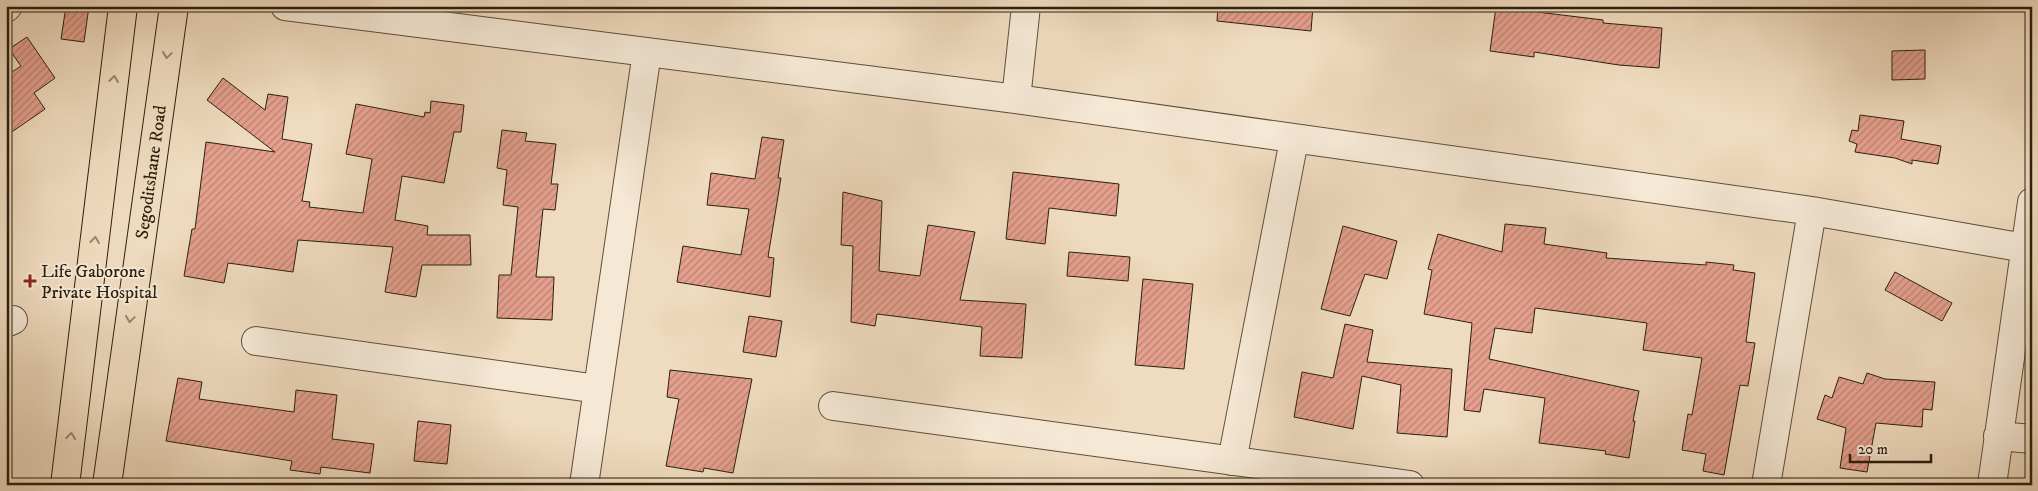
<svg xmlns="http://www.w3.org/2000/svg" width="2038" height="491" font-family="'IM FELL DW Pica',serif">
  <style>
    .building { fill: url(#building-hatch); stroke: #2b1f0e }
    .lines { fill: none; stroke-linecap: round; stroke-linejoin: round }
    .minor-casing { stroke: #5c4e3a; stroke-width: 30 }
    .major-casing { stroke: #2b1f0e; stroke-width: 30 }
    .minor { stroke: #f5e8d5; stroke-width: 28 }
    .major { stroke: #efdbbf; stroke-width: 28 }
    .oneway { stroke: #97866f }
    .poi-dot { fill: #8f2418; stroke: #f5e8d5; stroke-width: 2 }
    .labels { text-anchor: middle; stroke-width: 4; stroke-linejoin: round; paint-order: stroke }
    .street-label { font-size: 18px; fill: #2b1f0e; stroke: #f5e8d5 }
    .poi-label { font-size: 18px; fill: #2b1f0e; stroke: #f5e8d5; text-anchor: start }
  </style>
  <defs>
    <pattern id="building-hatch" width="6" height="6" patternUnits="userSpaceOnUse" patternTransform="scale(1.25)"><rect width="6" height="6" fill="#e5a08e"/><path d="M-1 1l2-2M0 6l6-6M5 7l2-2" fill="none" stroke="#ba8272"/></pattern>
  </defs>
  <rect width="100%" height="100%" fill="#efdbbf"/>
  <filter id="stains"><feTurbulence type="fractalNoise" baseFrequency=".004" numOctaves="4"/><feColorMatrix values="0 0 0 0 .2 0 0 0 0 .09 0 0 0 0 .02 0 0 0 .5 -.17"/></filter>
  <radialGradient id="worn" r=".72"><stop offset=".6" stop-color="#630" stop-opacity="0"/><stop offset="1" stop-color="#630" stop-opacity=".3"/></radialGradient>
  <path class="building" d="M 66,6 L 89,6 L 84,42 L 61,39 Z
    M 1218,6 L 1313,6 L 1311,31 L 1217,21 Z
    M 1496,7 L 1603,20 L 1603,23 L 1662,28 L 1659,68 L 1619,65 L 1534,52 L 1534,57 L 1490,51 Z
    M 27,37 L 55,78 L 34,93 L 45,109 L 6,136 L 6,76 L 21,66 L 9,49 Z
    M 1925,50 L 1925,79 L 1892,80 L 1892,51 Z
    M 223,78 L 265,110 L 268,94 L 288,97 L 282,139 L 312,144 L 302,201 L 310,202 L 309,207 L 363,213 L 372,159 L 346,154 L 356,104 L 424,117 L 425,112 L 430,113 L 431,101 L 464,105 L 461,132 L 454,132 L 444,183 L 402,176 L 395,220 L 428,226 L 427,235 L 470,235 L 471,265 L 422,265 L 416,297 L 385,292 L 393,247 L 298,240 L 293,272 L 228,263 L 224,283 L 184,276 L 192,229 L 195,229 L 206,142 L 275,152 L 207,100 Z
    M 1860,115 L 1904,121 L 1901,139 L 1941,146 L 1938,164 L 1912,160 L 1912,164 L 1895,158 L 1855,152 L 1857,144 L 1849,141 L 1852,130 L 1858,131 Z
    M 502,130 L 527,133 L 525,141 L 556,144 L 551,184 L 558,184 L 555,210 L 543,209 L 536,277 L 554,277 L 552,320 L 497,318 L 499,275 L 511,275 L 518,207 L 503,205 L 507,170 L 497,168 Z
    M 762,137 L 784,140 L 778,178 L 781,178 L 768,257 L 774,258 L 770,297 L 677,282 L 683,246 L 741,255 L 749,209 L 707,205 L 711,173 L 755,179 Z
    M 1013,172 L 1119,184 L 1116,216 L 1049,208 L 1045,244 L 1006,239 Z
    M 843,192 L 882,201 L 879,271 L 920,276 L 928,225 L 975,232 L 960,300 L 1026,304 L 1022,358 L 980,356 L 982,327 L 877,314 L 875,326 L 851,322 L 853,246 L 841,245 Z
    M 1505,224 L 1546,228 L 1544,244 L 1607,253 L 1606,258 L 1706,265 L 1706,262 L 1734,265 L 1733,270 L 1755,273 L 1746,342 L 1755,343 L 1748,386 L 1740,385 L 1724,475 L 1703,471 L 1706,454 L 1682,450 L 1688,414 L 1692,415 L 1702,358 L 1643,350 L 1647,323 L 1535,308 L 1532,333 L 1495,328 L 1489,359 L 1639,391 L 1633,421 L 1635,421 L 1629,458 L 1605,454 L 1606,451 L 1539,443 L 1545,398 L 1484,389 L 1480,412 L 1464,410 L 1472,323 L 1424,314 L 1432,270 L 1428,269 L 1438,234 L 1502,252 Z
    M 1343,226 L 1397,241 L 1387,279 L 1365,274 L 1350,316 L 1321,309 Z
    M 1069,252 L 1130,257 L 1128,281 L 1067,276 Z
    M 1895,272 L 1952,303 L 1942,321 L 1885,290 Z
    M 1143,279 L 1193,284 L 1184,369 L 1135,365 Z
    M 749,316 L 782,321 L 776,357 L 743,352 Z
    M 1345,324 L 1373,330 L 1367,362 L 1452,369 L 1447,437 L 1397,433 L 1401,385 L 1362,376 L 1353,429 L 1294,417 L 1302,372 L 1333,378 Z
    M 670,370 L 752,379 L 733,473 L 704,468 L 703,472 L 666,466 L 679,399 L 667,397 Z
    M 1867,373 L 1885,379 L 1935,382 L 1932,410 L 1923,409 L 1922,427 L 1876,423 L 1867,472 L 1840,468 L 1846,428 L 1817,419 L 1825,395 L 1832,398 L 1839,377 L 1863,384 Z
    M 178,378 L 202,382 L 199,399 L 294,412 L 296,390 L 337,395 L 332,439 L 374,444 L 370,473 L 321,467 L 320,474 L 290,470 L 292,461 L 166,441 Z
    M 418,421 L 451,425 L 447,464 L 414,461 Z"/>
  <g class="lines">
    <g class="minor-casing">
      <path id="minor" d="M 285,6 L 1016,99 L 1812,211 L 2025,248
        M 6,8 L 8,6
        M 1016,99 L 1026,6
        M 6,323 L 13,320
        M 256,341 L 598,389
        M 833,406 L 1410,485
        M 1998,436 L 2032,439
        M 1232,461 L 1294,140
        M 584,485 L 647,52
        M 1766,485 L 1812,211
        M 1992,485 L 2032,202"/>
    </g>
    <g class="major-casing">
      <g id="major">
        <path d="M 65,485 L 123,6"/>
        <path id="s1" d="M 107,485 L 174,6"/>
      </g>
    </g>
    <use href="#minor" class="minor"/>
    <use href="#major" class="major"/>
  </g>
  <defs><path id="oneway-chevron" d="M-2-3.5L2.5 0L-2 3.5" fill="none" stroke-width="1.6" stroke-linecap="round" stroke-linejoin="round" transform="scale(1.25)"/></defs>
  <g class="oneway">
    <use href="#oneway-chevron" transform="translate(167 55) rotate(98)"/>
    <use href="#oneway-chevron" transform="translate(114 79) rotate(-83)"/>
    <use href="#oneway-chevron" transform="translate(95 240) rotate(-83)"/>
    <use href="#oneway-chevron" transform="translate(130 319) rotate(98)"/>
    <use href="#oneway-chevron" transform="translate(71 436) rotate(-83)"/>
  </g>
  <path class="poi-dot" d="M27.5 273.5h5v5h5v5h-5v5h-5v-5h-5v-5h5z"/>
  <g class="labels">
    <g class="street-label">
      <text dy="6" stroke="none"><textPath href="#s1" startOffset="316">Segoditshane Road</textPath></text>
    </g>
    <g class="poi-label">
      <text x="41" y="277">Life Gaborone<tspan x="41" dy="21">Private Hospital</tspan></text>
    </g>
  </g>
  <rect width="2038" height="491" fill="none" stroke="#efdbbf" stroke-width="25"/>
  <rect x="8" y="8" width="2023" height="476" fill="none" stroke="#2b1f0e" stroke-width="2.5"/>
  <rect x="12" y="12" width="2013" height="466" fill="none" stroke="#2b1f0e"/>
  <path d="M1850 454v8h81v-8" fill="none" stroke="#2b1f0e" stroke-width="2.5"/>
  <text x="1858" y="454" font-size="15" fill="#2b1f0e" stroke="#f5e8d5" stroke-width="4" paint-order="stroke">20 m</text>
  <rect width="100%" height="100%" filter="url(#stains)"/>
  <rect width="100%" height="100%" fill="url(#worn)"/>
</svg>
